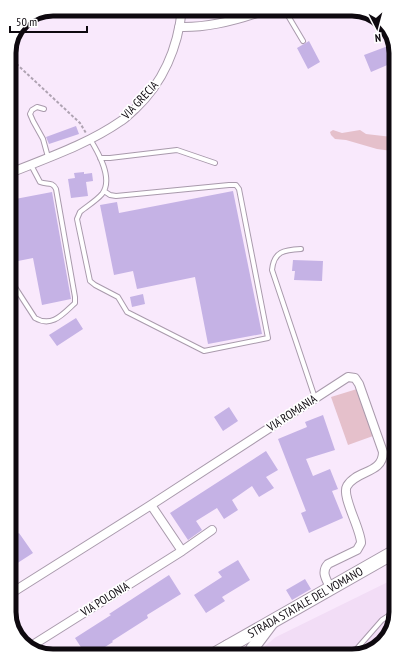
<svg xmlns="http://www.w3.org/2000/svg" width="405" height="665" font-family="'PT Sans Narrow',sans-serif">
  <style>
    .built { fill: #f2ddf6 }
    .green { fill: #e5c0cb }
    .building { fill: #c5b2e5 }
    .lines { fill: none; stroke-linecap: round; stroke-linejoin: round }
    .service-casing { stroke: #a99aac; stroke-width: 6 }
    .minor-casing { stroke: #a99aac; stroke-width: 10 }
    .secondary-casing { stroke: #a99aac; stroke-width: 14 }
    .primary-casing { stroke: #a99aac; stroke-width: 15 }
    .path { stroke: #afa3b2; stroke-width: 2; stroke-dasharray: 3 2; stroke-linecap: butt }
    .service { stroke: #fff; stroke-width: 4 }
    .minor { stroke: #fff; stroke-width: 8 }
    .secondary { stroke: #fff; stroke-width: 12 }
    .primary { stroke: #fff; stroke-width: 13 }
    .labels { text-anchor: middle; stroke-width: 3.5; stroke-linejoin: round; paint-order: stroke }
    .street-label { font-size: 12px; fill: #0e090f; stroke: #fff }
    .rim { fill: none; stroke: #0e090f; stroke-width: 5 }
  </style>
  <rect width="100%" height="100%" fill="#f9e9fc"/>
  <path class="built" d="M 396,578 L 396,612 L 389,636 L 371,651 L 263,653 L 265,646 L 276,637 Z"/>
  <path class="green" d="M 333,130 L 342,133 L 360,130 L 366,134 L 392,137 L 392,151 L 377,149 L 346,140 L 335,139 L 331,135 L 330,132 Z
    M 357,389 L 373,436 L 348,445 L 331,397 Z"/>
  <path class="building" d="M 309,41 L 320,62 L 308,69 L 297,48 Z
    M 388,46 L 391,54 L 392,63 L 371,72 L 364,55 Z
    M 76,126 L 79,134 L 49,144 L 46,137 Z
    M 84,172 L 84,174 L 92,173 L 93,181 L 86,182 L 88,196 L 71,198 L 68,179 L 75,178 L 74,173 Z
    M 233,191 L 262,334 L 208,344 L 195,277 L 137,289 L 133,271 L 114,275 L 100,205 L 117,202 L 119,213 Z
    M 52,192 L 71,299 L 42,305 L 33,258 L 18,261 L 10,221 L 10,200 Z
    M 293,260 L 323,261 L 322,281 L 294,280 L 295,271 L 292,271 Z
    M 143,294 L 145,304 L 132,307 L 130,297 Z
    M 76,318 L 83,329 L 57,346 L 49,335 Z
    M 229,407 L 238,421 L 223,431 L 214,417 Z
    M 323,415 L 335,450 L 306,459 L 313,476 L 330,469 L 338,489 L 332,491 L 343,518 L 309,533 L 301,513 L 306,511 L 278,439 L 307,427 L 305,422 Z
    M 266,451 L 278,470 L 266,477 L 274,488 L 259,497 L 252,486 L 232,500 L 238,510 L 224,519 L 217,508 L 196,521 L 202,530 L 188,540 L 170,513 Z
    M 19,533 L 33,553 L 16,564 L 13,559 L 13,537 Z
    M 238,560 L 250,580 L 222,597 L 225,601 L 206,613 L 194,595 L 222,577 L 218,572 Z
    M 169,575 L 181,594 L 147,615 L 148,618 L 112,641 L 113,642 L 92,655 L 86,655 L 75,638 L 111,615 L 109,614 Z
    M 305,579 L 311,589 L 292,600 L 286,590 Z"/>
  <g class="lines">
    <g class="service-casing">
      <path id="service" d="M 284,9 L 303,41
        M 345,13 L 353,9
        M 44,109 L 37,107 L 32,110 L 30,114 L 33,121 L 43,139 L 48,157
        M 90,139 C 98,152 114,179 102,194 C 96,201 87,206 80,212 L 77,219 L 90,281 L 95,285 L 118,297 L 127,312 L 204,351 L 268,338 L 239,189 L 236,185 L 229,185 L 116,196 L 110,195 L 104,191
        M 100,158 L 110,158 L 177,150 L 215,163
        M 301,249 C 284,250 274,251 272,270 L 315,398
        M 11,281 L 35,318 C 52,328 63,314 75,303 L 75,297 L 56,189 C 52,181 47,185 40,182 L 31,165
        M 354,652 L 382,620 L 396,611"/>
    </g>
    <g class="minor-casing">
      <path id="minor" d="M 179,27 C 210,28 239,20 268,9
        M 10,173 C 47,158 88,144 121,121 C 126,118 130,113 135,109 C 163,83 178,47 182,9
        M 182,551 L 212,530
        M 13,592 L 151,505 L 348,377 L 355,378 L 359,384 L 383,452 C 383,474 356,470 347,486 C 341,496 361,529 361,543 L 357,550 L 328,564 C 321,572 326,579 330,587
        M 28,648 L 182,551 L 151,505"/>
    </g>
    <g class="secondary-casing">
      <path id="secondary" d="M 228,646 L 239,653
        M 251,653 L 252,649 L 273,621"/>
    </g>
    <g class="primary-casing">
      <g id="primary">
        <path id="s1" d="M 215,654 L 396,551"/>
      </g>
    </g>
    <path class="path" d="M 9,57 L 80,123 L 86,133"/>
    <use href="#service" class="service"/>
    <use href="#minor" class="minor"/>
    <use href="#secondary" class="secondary"/>
    <use href="#primary" class="primary"/>
  </g>
  <g class="labels">
    <g class="street-label">
      <text transform="translate(140 100) rotate(-47)" y="4">VIA GRECIA</text>
      <text transform="translate(292 413) rotate(-33)" y="4">VIA ROMANIA</text>
      <text transform="translate(105 599) rotate(-32)" y="4">VIA POLONIA</text>
      <text dy="4" stroke="none"><textPath href="#s1" startOffset="104">STRADA STATALE DEL VOMANO</textPath></text>
    </g>
  </g>
  <path d="M0 0H405V665H0ZM53 16H352A37 37 0 0 1 389 53V612A37 37 0 0 1 352 649H53A37 37 0 0 1 16 612V53A37 37 0 0 1 53 16Z" fill="#fff" fill-rule="evenodd"/>
  <path class="rim" d="M53 16H352A37 37 0 0 1 389 53V612A37 37 0 0 1 352 649H53A37 37 0 0 1 16 612V53A37 37 0 0 1 53 16Z"/>
  <g transform="translate(377 28) rotate(174)" stroke="#ffffff" stroke-width="3" paint-order="stroke">
  <path d="M0-3L7 15L0 10L-7 15Z" fill="#0e090f"/>
  <text y="-6" font-size="11" font-weight="bold" text-anchor="middle" fill="#0e090f">N</text>
  </g>
  <path d="M10 26v6h77v-6" fill="none" stroke="#0e090f" stroke-width="2"/>
  <text x="16" y="26" font-size="12" fill="#0e090f" stroke="#ffffff" stroke-width="3" paint-order="stroke">50 m</text>
</svg>
